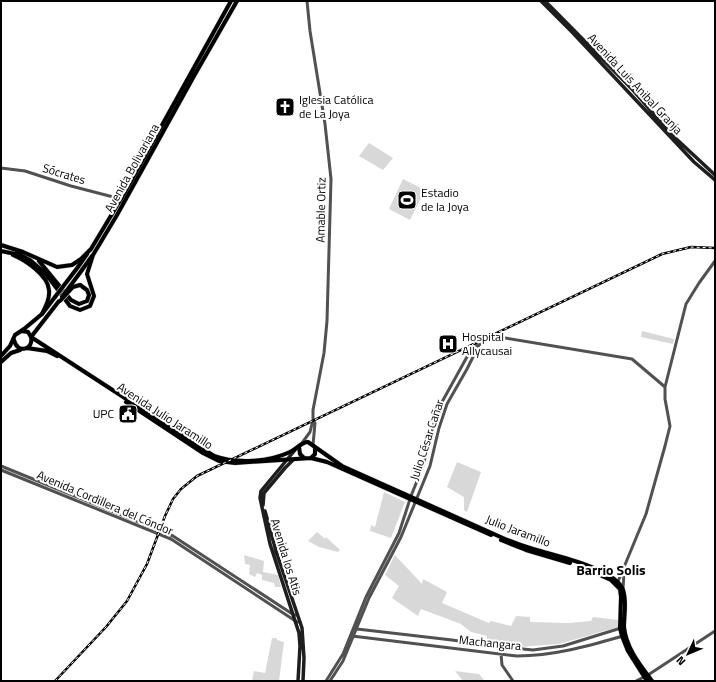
<svg xmlns="http://www.w3.org/2000/svg" width="716" height="682" font-family="'Titillium Web',sans-serif">
  <style>
    .green { fill: #d8d8d8 }
    .lines { fill: none; stroke-linecap: round; stroke-linejoin: round }
    .primary-casing { stroke: #dbdbdb; stroke-width: 5 }
    .trunk-casing { stroke: #dbdbdb; stroke-width: 5 }
    .tertiary { stroke: #515151; stroke-width: 3 }
    .secondary { stroke: #1e1e1e; stroke-width: 3.5 }
    .primary { stroke: #000; stroke-width: 4 }
    .trunk { stroke: #000; stroke-width: 4 }
    .rail-casing { stroke: #000; stroke-width: 2.5 }
    .rail { stroke: #fff; stroke-width: 1; stroke-dasharray: 3; stroke-linecap: butt }
    .primary-bridge-casing { stroke: #dbdbdb; stroke-width: 5; stroke-linecap: butt }
    .trunk-bridge-casing { stroke: #dbdbdb; stroke-width: 5; stroke-linecap: butt }
    .primary-bridge { stroke: #000; stroke-width: 4 }
    .trunk-bridge { stroke: #000; stroke-width: 4 }
    .labels { text-anchor: middle; stroke-width: 4; stroke-linejoin: round; paint-order: stroke }
    .street-label { font-size: 12px; fill: #000; stroke: #fff }
    .poi-label { font-size: 12px; fill: #000; stroke: #fff; text-anchor: start }
    .quarter-label { font-size: 14px; font-weight: bold; fill: #000; stroke: #fff }
  </style>
  <rect width="100%" height="100%" fill="#fff"/>
  <path class="green" d="M 369,143 L 393,158 L 383,170 L 359,156 Z
    M 403,179 L 425,190 L 410,220 L 389,209 Z
    M 642,331 L 674,339 L 673,344 L 641,337 Z
    M 457,462 L 481,472 L 467,512 L 464,510 L 464,497 L 447,487 Z
    M 384,492 L 405,502 L 391,538 L 370,531 L 371,525 L 375,527 Z
    M 317,532 L 325,539 L 326,537 L 340,550 L 338,552 L 319,547 L 308,541 Z
    M 244,555 L 264,561 L 263,572 L 278,575 L 281,587 L 275,587 L 274,583 L 262,580 L 262,575 L 257,573 L 255,577 L 249,574 L 250,565 L 245,564 Z
    M 395,555 L 422,584 L 423,579 L 447,592 L 442,603 L 489,623 L 491,621 L 511,626 L 516,616 L 530,617 L 530,622 L 569,623 L 591,621 L 593,617 L 618,620 L 618,627 L 559,644 L 518,647 L 487,643 L 487,636 L 471,632 L 461,624 L 421,609 L 418,616 L 392,598 L 399,586 L 385,575 Z
    M 272,638 L 277,638 L 277,640 L 284,642 L 279,681 L 252,681 L 254,671 L 265,673 Z
    M 455,671 L 479,674 L 485,681 L 463,681 Z"/>
  <g class="lines">
    <g class="primary-casing">
      <path id="primary" d="M 78,267 L 87,254
        M 82,270 L 92,256
        M 22,331 L 28,332 L 31,337 L 214,456 C 236,464 269,462 290,452 C 297,449 301,442 308,442 L 342,466 L 505,539 C 514,543 524,546 533,549 C 553,555 617,569 623,590 C 627,601 624,615 624,627 C 626,648 640,665 652,681
        M 14,340 C 17,354 34,350 31,337 L 59,301
        M 27,348 L 47,351 L 57,356
        M 1,356 L 10,346 L 15,335 L 24,329 L 42,314 L 55,297
        M 1,362 L 11,353 L 20,350
        M 126,402 L 203,453 L 219,461 L 235,463 L 311,458 L 327,462 L 491,535
        M 299,447 L 300,454 L 304,458
        M 311,458 L 315,454 L 315,447
        M 501,540 L 526,550 L 570,563
        M 582,567 L 611,580 L 620,589 L 621,597 L 620,628 L 622,636 L 628,651 L 647,681"/>
    </g>
    <g class="trunk-casing">
      <path id="trunk" d="M 1,245 L 23,252 L 57,267 L 72,265 L 81,259 L 91,249 L 121,199 L 231,1
        M 1,251 L 20,255 L 30,260 L 46,274 L 70,306 L 80,310 L 90,306 L 94,296 L 87,274 L 93,255 L 117,215 L 194,76 L 237,1
        M 13,255 C 25,260 48,275 49,290 C 50,298 46,306 42,314
        M 39,261 L 71,300 L 79,304 L 87,301 L 89,295 L 87,290 L 80,285"/>
    </g>
    <path class="tertiary" d="M 307,1 L 310,31 L 325,124 L 331,179 L 327,321 L 324,353 L 313,410 L 313,420 L 315,423 L 313,445
      M 1,168 L 25,171 L 71,186 L 121,199
      M 302,443 L 310,432 L 313,420
      M 1,466 L 173,536 L 294,615 L 297,615
      M 1,470 L 171,539 L 297,622 L 300,622
      M 617,584 L 646,514 L 665,446 L 670,426 L 665,399 L 665,387 L 686,304 L 699,283 L 715,261
      M 623,589 L 624,573
      M 357,629 L 452,640 L 493,646 L 533,650 L 563,646 L 621,628
      M 352,636 L 517,656 C 554,656 588,646 623,636
      M 501,654 L 502,665 L 513,681
      M 326,681 L 343,654 L 366,597 L 399,533 L 411,496 L 423,466 L 433,426 L 442,402 L 473,346 L 479,345 L 493,336 L 632,359 L 665,387
      M 330,681 L 343,661 L 369,598 L 401,537 L 430,466 L 439,428 L 447,404 L 467,369 L 479,345
      M 636,681 L 648,675 L 715,631"/>
    <path class="secondary" d="M 541,1 L 572,32 L 694,162 L 715,180
      M 545,1 L 633,90 L 671,134 L 715,175
      M 295,450 L 261,491 L 260,498 L 270,544 L 299,633 L 300,646 L 298,681
      M 263,505 L 264,493 L 285,468 L 293,460
      M 265,511 L 276,551 L 302,628 L 304,658 L 303,681"/>
    <use href="#primary" class="primary"/>
    <use href="#trunk" class="trunk"/>
    <g class="rail-casing">
      <path id="rail" d="M 55,681 L 106,627 L 127,601 L 147,564 L 165,516 L 173,499 L 181,489 L 197,476 L 662,254 L 691,247 L 715,248"/>
    </g>
    <use href="#rail" class="rail"/>
    <g class="primary-bridge-casing">
      <path id="primary-bridge" d="M 55,297 L 78,267
        M 62,297 L 82,270"/>
    </g>
    <g class="trunk-bridge-casing">
      <path id="trunk-bridge" d="M 60,301 L 73,287 L 80,285"/>
    </g>
    <use href="#primary-bridge" class="primary-bridge"/>
    <use href="#trunk-bridge" class="trunk-bridge"/>
  </g>
  <defs>
    <g id="church-square" transform="scale(1)"><rect x="-9" y="-9" width="18" height="18" rx="4" fill="#000" stroke="#fff"/><path d="M-1.2-6h2.4v3.5h3.3v2.4h-3.3V6h-2.4V-.1h-3.3v-2.4h3.3Z" fill="#fff"/></g>
    <g id="stadium-square" transform="scale(1)"><rect x="-9" y="-9" width="18" height="18" rx="4" fill="#000" stroke="#fff"/><path d="M0-5a6.5 5 0 1 0 0 10a6.5 5 0 1 0 0-10ZM-3.5-1.8h7v3.6h-7Z" fill="#fff"/></g>
    <g id="hospital-square" transform="scale(1)"><rect x="-9" y="-9" width="18" height="18" rx="4" fill="#000" stroke="#fff"/><path d="M-5-5h3v3.5h4V-5h3V5h-3V1.5h-4V5h-3Z" fill="#fff"/></g>
    <g id="civic-square" transform="scale(1)"><rect x="-9" y="-9" width="18" height="18" rx="4" fill="#000" stroke="#fff"/><path d="M-.6-6.5H3V-4.5H.6V-3L4-1V1h2V6H-6V1h2V-1L-.6-3ZM-1.2 2.5V6h2.4V2.5Z" fill="#fff"/></g>
  </defs>
  <g fill-rule="evenodd">
    <use href="#church-square" x="285" y="107"/>
    <use href="#stadium-square" x="407" y="200"/>
    <use href="#hospital-square" x="448" y="344"/>
    <use href="#civic-square" x="128" y="414"/>
  </g>
  <g class="labels">
    <g class="street-label">
      <text transform="translate(635 84) rotate(47)" y="4">Avenida Luis Anibal Granja</text>
      <text transform="translate(132 168) rotate(-61)" y="4">Avenida Bolivariana</text>
      <text transform="translate(64 174) rotate(17)" y="4">Sócrates</text>
      <text transform="translate(321 210) rotate(-89)" y="4">Amable Ortiz</text>
      <text transform="translate(165 416) rotate(33)" y="4">Avenida Julio Jaramillo</text>
      <text transform="translate(427 440) rotate(-72)" y="4">Julio César Cañar</text>
      <text transform="translate(105 503) rotate(23)" y="4">Avenida Cordillera del Cóndor</text>
      <text transform="translate(518 531) rotate(21)" y="4">Julio Jaramillo</text>
      <text transform="translate(286 557) rotate(73)" y="4">Avenida los Atis</text>
      <text transform="translate(490 643) rotate(6)" y="4">Machangara</text>
    </g>
    <g class="poi-label">
      <text x="299" y="104">Iglesia Católica<tspan x="299" dy="14">de La Joya</tspan></text>
      <text x="421" y="197">Estadio<tspan x="421" dy="14">de la Joya</tspan></text>
      <text x="462" y="341">Hospital<tspan x="462" dy="14">Allycausai</tspan></text>
      <text x="114" y="418" text-anchor="end">UPC</text>
    </g>
    <g class="quarter-label">
      <text x="611" y="575">Barrio Solis</text>
    </g>
  </g>
  <rect width="716" height="682" fill="none" stroke="#000000" stroke-width="4"/>
  <g transform="translate(688 654) rotate(226)" stroke="#ffffff" stroke-width="3" paint-order="stroke">
  <path d="M0-3L7 15L0 10L-7 15Z" fill="#000000"/>
  <text y="-6" font-size="11" font-weight="bold" text-anchor="middle" fill="#000000">N</text>
  </g>
</svg>
